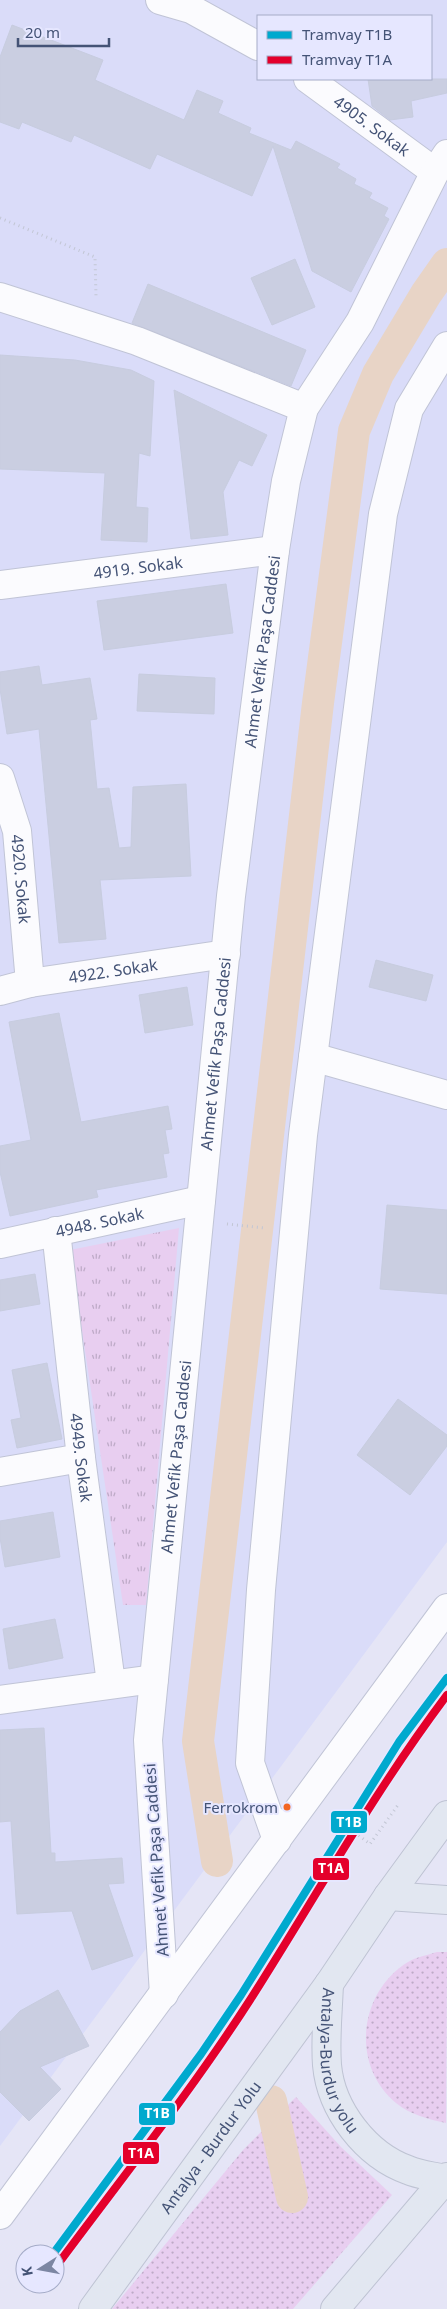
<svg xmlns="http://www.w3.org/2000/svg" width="447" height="2309" font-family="'Noto Sans',sans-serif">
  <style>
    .residential { fill: #dadcf9; fill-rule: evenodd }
    .grass { fill: url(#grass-dots) }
    .park { fill: url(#park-tufts) }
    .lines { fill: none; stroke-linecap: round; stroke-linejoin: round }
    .canal { stroke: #e8d4c6; stroke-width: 32 }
    .building { fill: #cacee1; stroke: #c7ccdf }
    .minor-casing { stroke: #c0c4d6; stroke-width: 30 }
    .highway-casing { stroke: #bec3d3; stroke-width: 30 }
    .path { stroke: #c2c6d4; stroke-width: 3; stroke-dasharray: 1 4; stroke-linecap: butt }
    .minor { stroke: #fbfbfe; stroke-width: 28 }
    .highway { stroke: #e2e7f1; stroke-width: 28 }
    .tram-1-casing { stroke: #e6e7ff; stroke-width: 11 }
    .tram-2-casing { stroke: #e6e7ff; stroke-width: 11 }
    .tram-1 { stroke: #00a9ce; stroke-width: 8 }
    .tram-2 { stroke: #e4002b; stroke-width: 8 }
    .bus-dot { fill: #f26522; stroke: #e6e7ff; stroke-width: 2 }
    .labels { text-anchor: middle; stroke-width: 4; stroke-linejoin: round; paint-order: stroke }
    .bus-label { font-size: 15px; fill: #445376; stroke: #e6e7ff; text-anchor: end }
    .street-label { font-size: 16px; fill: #445376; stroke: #e6e7ff }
    .line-badge { stroke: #e6e7ff; stroke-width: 2 }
    .badge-label { font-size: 14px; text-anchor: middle; font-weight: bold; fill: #fff }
  </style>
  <defs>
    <pattern id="grass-dots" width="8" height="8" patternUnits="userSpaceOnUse" patternTransform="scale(1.25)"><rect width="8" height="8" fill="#e8cef0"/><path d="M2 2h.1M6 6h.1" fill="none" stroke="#beaac7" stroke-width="1.8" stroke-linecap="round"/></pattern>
    <pattern id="park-tufts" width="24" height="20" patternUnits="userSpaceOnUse" patternTransform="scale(1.25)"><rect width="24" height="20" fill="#e8cef0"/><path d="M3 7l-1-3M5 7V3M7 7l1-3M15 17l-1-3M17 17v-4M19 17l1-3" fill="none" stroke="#beaac7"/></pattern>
  </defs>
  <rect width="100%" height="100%" fill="#e5e5f6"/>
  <path class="residential" d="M 0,0 L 447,0 L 447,1542 L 0,2146 ZM 258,16 L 431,16 L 431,79 L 258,79 Z"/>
  <path class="grass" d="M 437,1952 L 447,1952 L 446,2123 C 428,2119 411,2115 396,2103 C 350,2065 359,1992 408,1962 C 416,1957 428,1955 437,1952 Z
    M 296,2097 L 341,2147 L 392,2195 L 293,2309 L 112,2309 L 243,2150 Z"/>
  <path class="park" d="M 179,1228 L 146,1605 L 123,1605 L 70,1250 Z"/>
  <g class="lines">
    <path class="canal" d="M 217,1861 L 198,1741 L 318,703 L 354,431 L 378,374 L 426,294 L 447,264
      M 271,2101 L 292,2197"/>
  </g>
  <path class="building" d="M 12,25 L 103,60 L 95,80 L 184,120 L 197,90 L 223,101 L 218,113 L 251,128 L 249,133 L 291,150 L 296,141 L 340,164 L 337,168 L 356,179 L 354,184 L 372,193 L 369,198 L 388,208 L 384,216 L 389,219 L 351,292 L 312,271 L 273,146 L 252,196 L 157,154 L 150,169 L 74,135 L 71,142 L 22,122 L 19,129 L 0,122 L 0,57 Z
    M 368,79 L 447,79 L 447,93 L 411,101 L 413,117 L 390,120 L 372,106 Z
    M 295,259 L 315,307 L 272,325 L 251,278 Z
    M 148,284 L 306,350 L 291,386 L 132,323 Z
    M 0,355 L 75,360 L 131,370 L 154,381 L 150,456 L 139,453 L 136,507 L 148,508 L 147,542 L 101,540 L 105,473 L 0,469 Z
    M 174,390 L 267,435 L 252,466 L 239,460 L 223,492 L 228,535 L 191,539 Z
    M 226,584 L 233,633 L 104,650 L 97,601 Z
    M 39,666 L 42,685 L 90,678 L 97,719 L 90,720 L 97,789 L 109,788 L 119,848 L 131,847 L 133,787 L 186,784 L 191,876 L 100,880 L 106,939 L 59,943 L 39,729 L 7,734 L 0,689 L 0,672 Z
    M 139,674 L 215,678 L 214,714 L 137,711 Z
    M 376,960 L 433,975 L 426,1001 L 369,987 Z
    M 187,987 L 193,1025 L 145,1033 L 139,995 Z
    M 59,1013 L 81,1122 L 168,1106 L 172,1129 L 165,1130 L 169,1153 L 163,1154 L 167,1177 L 96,1190 L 98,1197 L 10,1216 L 0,1172 L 0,1146 L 31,1140 L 9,1022 Z
    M 387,1205 L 447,1210 L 447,1294 L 380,1289 Z
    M 35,1274 L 40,1304 L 0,1311 L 0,1280 Z
    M 47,1363 L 62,1439 L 17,1448 L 11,1420 L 21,1418 L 12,1370 Z
    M 398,1399 L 447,1435 L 447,1446 L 410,1495 L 357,1455 Z
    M 53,1512 L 60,1557 L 5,1567 L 0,1538 L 0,1521 Z
    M 55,1619 L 63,1658 L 9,1669 L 3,1629 Z
    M 44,1728 L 51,1853 L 55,1853 L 55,1862 L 122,1858 L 124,1883 L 108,1884 L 133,1956 L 92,1970 L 72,1911 L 17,1914 L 11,1821 L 0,1822 L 0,1730 Z
    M 58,1990 L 89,2046 L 40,2067 L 61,2089 L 29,2121 L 0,2092 L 0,2032 L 20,2011 Z"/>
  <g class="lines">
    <g class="minor-casing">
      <g id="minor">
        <path d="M 160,0 L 191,9 L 258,46"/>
        <path id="s1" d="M 308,79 L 435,172"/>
        <path d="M 0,297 L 137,341 L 304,408"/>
        <path id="s2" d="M 0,585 L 275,550"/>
        <path id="s3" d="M 0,778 L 17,831 L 30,983"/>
        <path id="s4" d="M 0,991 L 30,983 L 226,954"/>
        <path d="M 313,1057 L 447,1095"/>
        <path id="s5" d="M 56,1231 L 81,1458 L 111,1683"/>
        <path id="s6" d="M 0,1244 L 201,1200"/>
        <path d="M 0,1472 L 81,1458"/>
        <path d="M 0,1700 L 154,1679"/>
        <path d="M 277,1840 L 250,1763 L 261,1590 L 303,1135 L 383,514 L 409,409 L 447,346"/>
        <path id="s7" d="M 164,1994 L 148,1740 L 231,896 L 275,550 L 286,481 L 304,408 L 360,322 L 435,172 L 447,154"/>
        <path d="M 0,2215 L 447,1608"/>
      </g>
    </g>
    <g class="highway-casing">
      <g id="highway">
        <path d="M 388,1896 L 447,1900"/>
        <path id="s8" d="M 329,1984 C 328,2011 325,2039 327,2065 C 331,2110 366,2155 408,2170 C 419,2175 433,2176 445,2179"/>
        <path id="s9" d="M 93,2309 L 329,1984 L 388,1896 L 447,1815"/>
        <path d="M 335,2309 L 447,2177"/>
      </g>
    </g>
    <path class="path" d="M 0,218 L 95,257 L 96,296
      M 227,1224 L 265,1228
      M 331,1814 L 370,1844 L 398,1805"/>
    <use href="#minor" class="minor"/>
    <use href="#highway" class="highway"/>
    <g class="tram-1-casing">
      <path id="tram-1" d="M 53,2254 L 201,2054 L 241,1995 L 399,1742 L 447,1678"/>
    </g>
    <g class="tram-2-casing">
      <path id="tram-2" d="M 61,2260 C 125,2174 192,2090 250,2000 C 315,1898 374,1792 447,1695"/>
    </g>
    <use href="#tram-1" class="tram-1"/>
    <use href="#tram-2" class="tram-2"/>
  </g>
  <circle class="bus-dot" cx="287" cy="1807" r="4.5"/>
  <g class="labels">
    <g class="bus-label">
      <text x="278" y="1813">Ferrokrom</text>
    </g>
    <g class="street-label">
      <text dy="6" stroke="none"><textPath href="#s1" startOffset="79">4905. Sokak</textPath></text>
      <text dy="6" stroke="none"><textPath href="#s2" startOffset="139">4919. Sokak</textPath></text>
      <text dy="6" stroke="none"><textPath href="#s7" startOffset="1349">Ahmet Vefik Paşa Caddesi</textPath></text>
      <text dy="6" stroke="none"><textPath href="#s3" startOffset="104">4920. Sokak</textPath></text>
      <text dy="6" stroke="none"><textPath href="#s4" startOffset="115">4922. Sokak</textPath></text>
      <text dy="6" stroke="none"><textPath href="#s7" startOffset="944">Ahmet Vefik Paşa Caddesi</textPath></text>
      <text dy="6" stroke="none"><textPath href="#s6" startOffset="102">4948. Sokak</textPath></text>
      <text dy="6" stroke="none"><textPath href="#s5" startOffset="228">4949. Sokak</textPath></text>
      <text dy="6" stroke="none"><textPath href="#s7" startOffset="539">Ahmet Vefik Paşa Caddesi</textPath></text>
      <text transform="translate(156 1860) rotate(-94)" y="6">Ahmet Vefik Paşa Caddesi</text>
      <text dy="6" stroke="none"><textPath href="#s8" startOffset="79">Antalya-Burdur yolu</textPath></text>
      <text dy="6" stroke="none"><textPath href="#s9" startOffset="200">Antalya - Burdur Yolu</textPath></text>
    </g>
  </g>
  <g class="line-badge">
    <rect x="330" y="1810" width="38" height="24" rx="5" fill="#00a9ce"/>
    <rect x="312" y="1857" width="38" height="24" rx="5" fill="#e4002b"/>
    <rect x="138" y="2102" width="38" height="24" rx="5" fill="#00a9ce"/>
    <rect x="122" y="2141" width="38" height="24" rx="5" fill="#e4002b"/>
  </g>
  <g class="badge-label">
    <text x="349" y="1827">T1B</text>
    <text x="331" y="1873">T1A</text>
    <text x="157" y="2118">T1B</text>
    <text x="141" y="2158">T1A</text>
  </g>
  <rect x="257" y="15" width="175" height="65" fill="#e6e7ff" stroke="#a5acc8"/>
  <rect x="267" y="31" width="25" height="8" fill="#00a9ce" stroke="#a5acc8"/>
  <text x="302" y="40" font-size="15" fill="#445376">Tramvay T1B</text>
  <rect x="267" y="56" width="25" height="8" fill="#e4002b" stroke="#a5acc8"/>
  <text x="302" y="65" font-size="15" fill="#445376">Tramvay T1A</text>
  <g transform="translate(40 2269) rotate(259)"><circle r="24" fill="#e6e7ff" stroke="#a5acc8"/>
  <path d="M0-4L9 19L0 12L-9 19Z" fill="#7c86a3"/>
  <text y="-8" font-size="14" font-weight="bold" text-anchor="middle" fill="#445376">K</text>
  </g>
  <path d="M18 38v8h91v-8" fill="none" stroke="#445376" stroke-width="2.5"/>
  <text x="25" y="38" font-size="15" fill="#445376" stroke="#e6e7ff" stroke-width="4" paint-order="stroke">20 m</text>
</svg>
